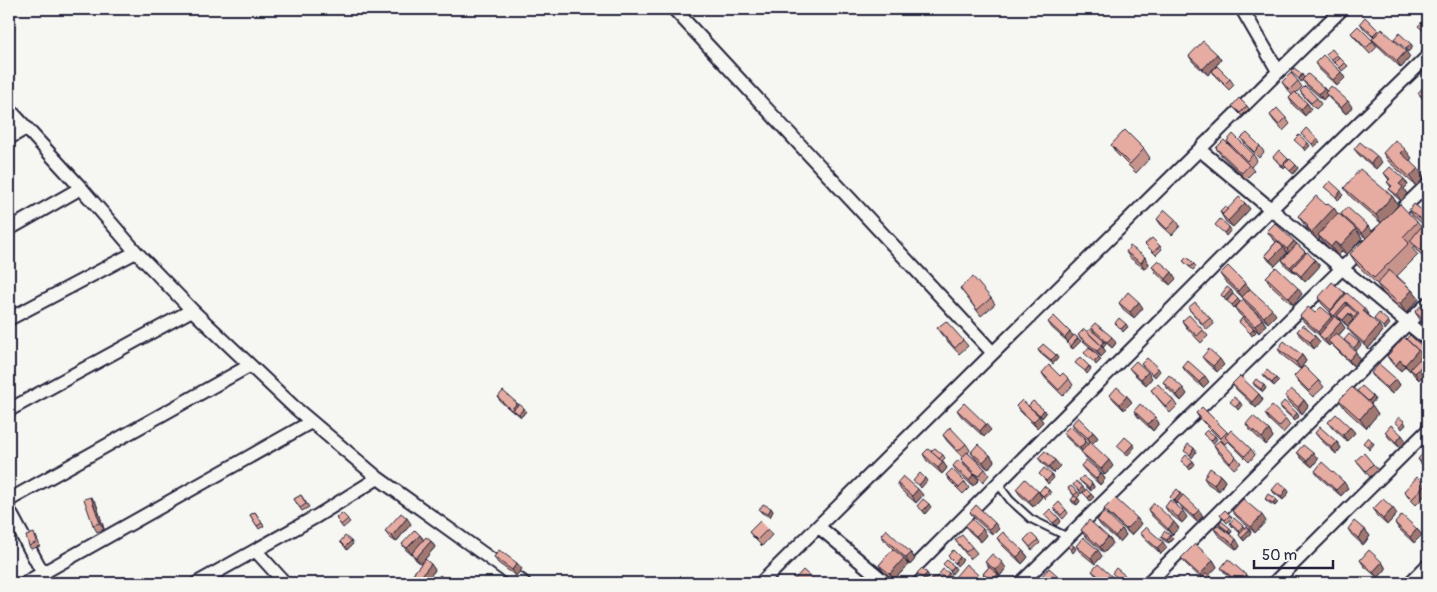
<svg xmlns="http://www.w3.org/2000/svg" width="1437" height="592" font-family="Pangolin,sans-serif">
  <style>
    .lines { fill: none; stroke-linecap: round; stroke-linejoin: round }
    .service-casing { stroke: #22223b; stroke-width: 10 }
    .minor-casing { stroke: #22223b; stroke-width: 16 }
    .tertiary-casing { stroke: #22223b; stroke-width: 19 }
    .service { stroke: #f6f6f2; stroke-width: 6 }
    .minor { stroke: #f6f6f2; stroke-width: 12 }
    .tertiary { stroke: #f6f6f2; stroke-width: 15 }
    .wall { fill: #c6948b; stroke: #22223b }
    .shaded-wall { fill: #a17871; stroke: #22223b }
    .building { fill: #e6aca2; stroke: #22223b }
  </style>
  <rect width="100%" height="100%" fill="#f6f6f2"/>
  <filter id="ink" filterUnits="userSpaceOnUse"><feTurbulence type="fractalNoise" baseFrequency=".02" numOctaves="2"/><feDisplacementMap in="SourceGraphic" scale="10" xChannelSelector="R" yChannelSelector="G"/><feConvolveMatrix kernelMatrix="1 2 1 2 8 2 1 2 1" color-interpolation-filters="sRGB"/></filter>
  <g filter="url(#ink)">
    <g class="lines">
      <g class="service-casing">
        <path id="service" d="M 998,484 L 1010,500 L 1031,519 L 1068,537"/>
      </g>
      <g class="minor-casing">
        <path id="minor" d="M 674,9 L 993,353
          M 1242,9 L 1278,71
          M 9,109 L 81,188 L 136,252 L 192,310 L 293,406 L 378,478 L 524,583
          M 9,138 L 26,128
          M 1200,150 L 1428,340
          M 1392,219 L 1428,184
          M 9,229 L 81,188
          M 9,319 L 136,252
          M 9,410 L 192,310
          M 9,500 L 249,366
          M 9,510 L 48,583
          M 819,527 L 886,583
          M 256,551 L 285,583
          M 25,583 L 311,422
          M 197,583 L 317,516 L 378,478
          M 761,583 L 993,353 L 1342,9
          M 899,583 L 1271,209 L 1428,56
          M 1021,583 L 1364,247
          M 1148,583 L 1428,303
          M 1274,583 L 1428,430"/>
      </g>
      <g class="tertiary-casing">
        <path id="tertiary" d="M 1412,583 L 1428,567"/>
      </g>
      <use href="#service" class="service"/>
      <use href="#minor" class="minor"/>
      <use href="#tertiary" class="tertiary"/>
    </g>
    <path class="wall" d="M 1360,23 L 1378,30 L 1410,57 L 1401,68 L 1377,45 L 1372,39 L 1374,38 L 1364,29 Z
      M 1351,33 L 1373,41 L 1377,47 L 1370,54 L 1356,39 Z
      M 1217,54 L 1221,60 L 1208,75 L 1193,62 L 1189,56 Z
      M 1326,54 L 1337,55 L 1348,66 L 1342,71 L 1335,62 L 1334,63 Z
      M 1315,63 L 1345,78 L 1337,86 L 1319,69 Z
      M 1212,71 L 1230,79 L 1234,85 L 1229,90 L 1216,77 Z
      M 1302,80 L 1324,88 L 1327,91 L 1352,107 L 1346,114 L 1330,99 L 1327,95 L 1323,100 L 1307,86 Z
      M 1298,81 L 1302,87 L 1296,93 L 1307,103 L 1311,109 L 1305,116 L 1293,105 L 1289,98 L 1292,95 L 1286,88 L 1282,82 Z
      M 1428,87 L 1428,104 L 1423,99 L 1418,93 Z
      M 1300,91 L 1317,98 L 1321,104 L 1316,109 L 1304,97 Z
      M 1232,106 L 1247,106 L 1249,109 L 1242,116 Z
      M 1270,115 L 1286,118 L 1290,124 L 1283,131 L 1274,121 Z
      M 1241,138 L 1260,146 L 1264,152 L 1259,158 L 1245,144 Z
      M 1227,141 L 1253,154 L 1257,160 L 1251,167 L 1250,166 L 1254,171 L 1246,179 L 1220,154 L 1216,148 L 1231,147 Z
      M 1111,145 L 1144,149 L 1150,158 L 1136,173 L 1117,154 Z
      M 1354,149 L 1382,162 L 1376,169 L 1359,155 Z
      M 1383,153 L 1412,158 L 1409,161 L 1424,178 L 1416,186 L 1389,162 Z
      M 1273,157 L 1289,160 L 1298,168 L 1293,174 L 1286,167 L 1284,169 Z
      M 1384,173 L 1404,179 L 1408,185 L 1404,189 L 1407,194 L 1401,201 L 1394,195 L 1389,189 L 1391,187 L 1387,182 L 1389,180 Z
      M 1344,188 L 1392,196 L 1398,205 L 1417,222 L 1421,227 L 1423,224 L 1413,216 L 1409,210 L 1428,215 L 1428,260 L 1416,250 L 1414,246 L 1412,248 L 1418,255 L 1397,276 L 1412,290 L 1419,299 L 1406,313 L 1383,293 L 1377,284 L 1358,266 L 1350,254 L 1366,238 L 1357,231 L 1362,238 L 1347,255 L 1342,251 L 1338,256 L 1325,244 L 1320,238 L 1318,241 L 1313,236 L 1298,216 L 1326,205 L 1334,208 L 1337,214 L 1343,217 L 1341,214 L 1372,231 L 1381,223 L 1351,197 Z
      M 1245,203 L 1250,209 L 1233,227 L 1226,222 L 1220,212 Z
      M 1157,219 L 1176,220 L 1180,226 L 1172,235 L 1161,225 Z
      M 1267,231 L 1294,241 L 1320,266 L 1305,282 L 1296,273 L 1295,273 L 1286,266 L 1282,260 L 1288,253 L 1284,249 L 1287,253 L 1275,266 L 1269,261 L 1265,255 L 1276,242 L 1271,237 Z
      M 1145,244 L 1160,246 L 1162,249 L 1156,255 Z
      M 1126,252 L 1145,257 L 1149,264 L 1145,269 L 1130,258 Z
      M 1183,261 L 1194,264 L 1196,267 L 1193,270 Z
      M 1152,266 L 1176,279 L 1170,285 L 1156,273 Z
      M 1220,274 L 1245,283 L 1250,289 L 1276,315 L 1268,323 L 1246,303 L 1242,297 L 1225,281 Z
      M 1266,277 L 1302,294 L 1293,305 L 1270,284 Z
      M 960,288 L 991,298 L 995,304 L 981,316 Z
      M 1346,294 L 1368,314 L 1367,315 L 1383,331 L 1368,349 L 1352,334 L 1347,328 L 1354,320 L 1353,320 L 1347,326 L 1340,319 L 1339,320 L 1345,328 L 1338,336 L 1360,359 L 1353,366 L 1331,344 L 1329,346 L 1323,341 L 1320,336 L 1304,322 L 1300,316 L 1315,313 L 1333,318 L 1330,312 L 1322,304 L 1318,298 Z
      M 1428,302 L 1428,329 L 1423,324 L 1415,312 Z
      M 1119,303 L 1143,308 L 1134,318 L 1123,309 Z
      M 1188,308 L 1210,318 L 1214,324 L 1207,330 L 1193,314 Z
      M 1235,308 L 1262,319 L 1266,325 L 1259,333 L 1239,314 Z
      M 1182,321 L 1203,330 L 1208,336 L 1201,343 L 1186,327 Z
      M 1048,322 L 1078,338 L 1081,341 L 1073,349 L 1069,346 L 1068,342 L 1052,328 Z
      M 1091,327 L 1116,343 L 1112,348 L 1103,340 L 1106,344 L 1103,348 L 1102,346 L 1106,352 L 1101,357 L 1083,341 L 1078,335 L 1089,334 L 1095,333 Z
      M 937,328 L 963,340 L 968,346 L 959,354 L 941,334 Z
      M 1297,331 L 1315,336 L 1320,342 L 1314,349 L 1301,337 Z
      M 1406,339 L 1425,349 L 1428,352 L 1428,381 L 1423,375 L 1419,380 L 1414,375 L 1411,370 L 1410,371 L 1405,366 L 1401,371 L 1391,362 L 1387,356 Z
      M 1278,349 L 1302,355 L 1306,361 L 1300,369 L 1282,355 Z
      M 1038,350 L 1058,358 L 1053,364 L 1040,353 Z
      M 1202,357 L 1224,365 L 1217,372 L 1207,363 Z
      M 1182,366 L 1209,382 L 1203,388 L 1186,372 Z
      M 1129,368 L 1152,378 L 1146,385 L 1134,374 Z
      M 1042,373 L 1060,376 L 1069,379 L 1073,385 L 1063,396 L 1046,379 Z
      M 1371,373 L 1396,379 L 1400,385 L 1392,394 L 1375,379 Z
      M 1263,375 L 1279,381 L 1274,386 L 1265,378 Z
      M 1294,376 L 1319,381 L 1324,387 L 1313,397 L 1298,382 Z
      M 1163,382 L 1187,394 L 1181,401 L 1167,388 Z
      M 1253,383 L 1266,388 L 1263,392 L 1255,386 Z
      M 1232,384 L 1259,394 L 1263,400 L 1256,408 L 1237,390 Z
      M 1151,390 L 1173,400 L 1177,406 L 1170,413 L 1156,396 Z
      M 1357,391 L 1373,396 L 1375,399 L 1371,404 L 1378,414 L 1366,428 L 1346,410 L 1339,400 Z
      M 1110,395 L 1127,396 L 1132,402 L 1124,410 L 1115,401 Z
      M 1285,396 L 1304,400 L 1308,406 L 1302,414 L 1289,402 Z
      M 498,397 L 518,404 L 526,411 L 521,417 L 515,412 L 514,413 L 500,401 Z
      M 1016,406 L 1029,406 L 1046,413 L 1042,418 L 1036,413 L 1043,422 L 1037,428 L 1021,412 Z
      M 1280,406 L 1299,416 L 1295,421 L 1282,409 Z
      M 957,410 L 991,430 L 984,437 L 961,416 Z
      M 1134,411 L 1159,423 L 1153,431 L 1138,417 Z
      M 1196,413 L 1227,432 L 1228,434 L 1251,449 L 1255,455 L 1249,462 L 1228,441 L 1225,444 L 1200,419 Z
      M 1265,414 L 1286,419 L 1290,425 L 1283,433 L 1269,420 Z
      M 1328,422 L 1350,427 L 1355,433 L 1347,441 L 1333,428 Z
      M 1072,424 L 1093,432 L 1098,438 L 1092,444 L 1076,430 Z
      M 1246,424 L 1269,430 L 1273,437 L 1266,445 L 1250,430 Z
      M 1385,432 L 1406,441 L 1400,448 L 1389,438 Z
      M 1063,433 L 1088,444 L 1113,466 L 1105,475 L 1086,458 L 1082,452 L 1068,439 Z
      M 1315,433 L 1337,442 L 1341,448 L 1336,454 L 1320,439 Z
      M 943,435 L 966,444 L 970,450 L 968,453 L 985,469 L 989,475 L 983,482 L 974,474 L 979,480 L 973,486 L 957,472 L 953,466 L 973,473 L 965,465 L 961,459 L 962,457 L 947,441 Z
      M 1214,445 L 1236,457 L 1241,463 L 1234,469 L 1218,452 Z
      M 971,452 L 990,455 L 994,461 L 988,469 L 975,458 Z
      M 1297,452 L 1318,459 L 1312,467 L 1301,458 Z
      M 932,453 L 943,455 L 945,458 L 942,461 L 947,468 L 942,474 L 927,461 L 923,454 Z
      M 1428,454 L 1428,470 L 1422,465 L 1418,459 Z
      M 1038,458 L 1060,466 L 1053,473 L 1043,464 Z
      M 1356,460 L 1373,464 L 1378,470 L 1370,477 L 1361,466 Z
      M 1081,466 L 1101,473 L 1105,479 L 1100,485 L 1086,472 Z
      M 1315,471 L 1348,488 L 1341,496 L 1319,477 Z
      M 946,475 L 965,482 L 969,488 L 963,494 L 950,481 Z
      M 1220,475 L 1225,481 L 1219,491 L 1208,484 L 1204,478 Z
      M 1079,480 L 1092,483 L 1094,487 L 1091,491 L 1082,483 Z
      M 897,483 L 923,495 L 916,503 L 901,490 Z
      M 1425,485 L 1428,489 L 1428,492 L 1416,505 L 1408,497 L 1404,491 Z
      M 1068,488 L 1078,492 L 1080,495 L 1077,498 L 1080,501 L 1077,505 L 1073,503 L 1071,500 L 1075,497 Z
      M 1016,489 L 1038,491 L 1042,497 L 1033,507 L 1020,495 Z
      M 1272,490 L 1289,492 L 1283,500 L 1274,493 Z
      M 301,495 L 309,507 L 302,511 L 294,499 Z
      M 1183,496 L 1203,516 L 1197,522 L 1182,508 L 1178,502 L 1176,504 L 1170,497 Z
      M 91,497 L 96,503 L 104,529 L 97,532 L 93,525 Z
      M 1265,499 L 1278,502 L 1275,506 L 1268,502 Z
      M 1165,507 L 1187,517 L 1182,523 L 1169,513 Z
      M 1053,508 L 1066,510 L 1068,513 L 1063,519 Z
      M 1104,509 L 1137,518 L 1141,524 L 1131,535 L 1109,515 Z
      M 1373,509 L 1397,514 L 1387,525 L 1377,516 Z
      M 759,510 L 773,511 L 770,517 L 762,513 Z
      M 1148,510 L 1179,528 L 1172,535 L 1152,516 Z
      M 1232,511 L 1266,521 L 1255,533 L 1237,517 Z
      M 255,512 L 264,526 L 259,529 L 250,515 Z
      M 970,512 L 999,529 L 993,535 L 974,518 Z
      M 342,513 L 350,522 L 343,528 L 336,518 Z
      M 1220,515 L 1230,515 L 1232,518 L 1227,523 Z
      M 1097,520 L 1122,529 L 1126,535 L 1120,542 L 1101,526 Z
      M 1230,523 L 1243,526 L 1244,528 L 1249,529 L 1251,533 L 1244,541 L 1239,535 L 1240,533 L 1232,526 Z
      M 1395,523 L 1417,529 L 1422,535 L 1414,543 L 1399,529 Z
      M 411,524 L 396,542 L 389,537 L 385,531 Z
      M 1219,524 L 1232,531 L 1230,534 L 1221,527 Z
      M 965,526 L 987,535 L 981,542 L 970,532 Z
      M 768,529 L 772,535 L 762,546 L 754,538 L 749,532 Z
      M 1214,529 L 1240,546 L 1237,550 L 1218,535 Z
      M 1348,529 L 1365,530 L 1370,536 L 1363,545 L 1352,535 Z
      M 1081,530 L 1108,537 L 1113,543 L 1104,553 L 1085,536 Z
      M 1140,533 L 1167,548 L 1161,554 L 1145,539 Z
      M 420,535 L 424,540 L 431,541 L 435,547 L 425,559 L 435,570 L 425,583 L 419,583 L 416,581 L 412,575 L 421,564 L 416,560 L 412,554 L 411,554 L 406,550 L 402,544 Z
      M 881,535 L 911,553 L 915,559 L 910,565 L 904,559 L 908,565 L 894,580 L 883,571 L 879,565 L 895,551 L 885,541 Z
      M 1170,535 L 1173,538 L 1169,543 L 1163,540 L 1161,537 Z
      M 36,536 L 40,546 L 31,549 L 29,546 Z
      M 997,538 L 1023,551 L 1028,557 L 1022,564 L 1001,544 Z
      M 955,540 L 972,547 L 977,553 L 970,559 Z
      M 1024,540 L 1038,540 L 1040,543 L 1032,550 Z
      M 1076,546 L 1102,556 L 1095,564 L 1080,552 Z
      M 494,557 L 522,569 L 516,576 L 498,563 Z
      M 1181,558 L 1213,560 L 1217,567 L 1209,575 L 1219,583 L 1201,583 L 1199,581 L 1201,578 L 1186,564 Z
      M 1360,560 L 1382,562 L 1386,569 L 1378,578 L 1364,566 Z
      M 985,562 L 1006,568 L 1000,576 L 998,575 L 1000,577 L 995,583 L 993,583 L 985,577 L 983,574 L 989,567 Z
      M 1221,568 L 1251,581 L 1249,583 L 1237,583 L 1226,574 Z
      M 1092,571 L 1116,580 L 1119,583 L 1104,583 L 1097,577 Z"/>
    <path class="shaded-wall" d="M 1401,9 L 1406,9 L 1403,12 Z
      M 1378,30 L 1383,36 L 1378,41 L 1373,35 Z
      M 1411,44 L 1413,47 L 1408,52 L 1406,49 Z
      M 1406,51 L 1410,57 L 1401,68 L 1397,61 Z
      M 1217,54 L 1221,60 L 1208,75 L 1203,69 Z
      M 1341,72 L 1345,78 L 1337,86 L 1333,80 Z
      M 1302,74 L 1304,78 L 1301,82 L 1299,79 Z
      M 1324,88 L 1328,94 L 1325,93 L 1327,95 L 1323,100 L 1319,94 Z
      M 1348,101 L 1352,107 L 1346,114 L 1341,108 Z
      M 1307,103 L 1311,109 L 1305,116 L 1301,110 Z
      M 1318,139 L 1320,142 L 1314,147 L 1312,144 Z
      M 1308,143 L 1310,146 L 1305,151 L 1303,148 Z
      M 1405,149 L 1412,158 L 1408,163 L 1401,153 Z
      M 1377,156 L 1382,162 L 1376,169 L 1371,163 Z
      M 1288,159 L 1291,162 L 1284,165 L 1286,167 L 1284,169 L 1282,165 Z
      M 1296,165 L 1298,168 L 1293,174 L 1290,171 Z
      M 1418,168 L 1424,178 L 1416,186 L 1410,177 Z
      M 1404,179 L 1408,185 L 1404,189 L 1407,194 L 1401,201 L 1397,195 L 1399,184 Z
      M 1341,191 L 1343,195 L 1338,200 L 1336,197 Z
      M 1392,196 L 1398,205 L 1382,224 L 1376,215 Z
      M 1245,203 L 1250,209 L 1233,227 L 1228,221 Z
      M 1334,208 L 1340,217 L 1318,235 L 1320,238 L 1318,241 L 1312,232 Z
      M 1368,226 L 1373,232 L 1367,239 L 1362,233 Z
      M 1229,227 L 1231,230 L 1226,236 L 1224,233 Z
      M 1356,229 L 1362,238 L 1347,255 L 1340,246 Z
      M 1294,241 L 1299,247 L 1291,255 L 1287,249 Z
      M 1335,242 L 1342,251 L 1338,256 L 1331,247 Z
      M 1283,247 L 1287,253 L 1275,266 L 1270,260 Z
      M 1305,252 L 1309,258 L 1292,268 L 1296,273 L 1295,273 L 1290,267 Z
      M 1145,257 L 1149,264 L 1145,269 L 1141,263 Z
      M 1315,260 L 1320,266 L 1305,282 L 1301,276 Z
      M 1172,272 L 1176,279 L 1170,285 L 1166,279 Z
      M 1245,283 L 1250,289 L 1242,297 L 1238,291 Z
      M 1298,288 L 1302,294 L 1293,305 L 1289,298 Z
      M 1231,290 L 1233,293 L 1226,301 L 1224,298 Z
      M 1412,290 L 1419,299 L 1406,313 L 1400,304 Z
      M 1345,293 L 1349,299 L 1346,303 L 1350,308 L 1337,316 L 1340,319 L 1338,322 L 1331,310 Z
      M 1238,299 L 1240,302 L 1234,308 L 1232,305 Z
      M 1139,302 L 1143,308 L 1134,318 L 1130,312 Z
      M 1364,308 L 1368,314 L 1366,316 L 1362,310 Z
      M 1272,309 L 1276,315 L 1268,323 L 1264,317 Z
      M 1349,313 L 1353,320 L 1347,326 L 1343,320 Z
      M 1332,316 L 1336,322 L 1322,338 L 1318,332 Z
      M 1262,319 L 1266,325 L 1259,333 L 1255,326 Z
      M 1388,321 L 1390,324 L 1385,330 L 1383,327 Z
      M 1341,322 L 1345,328 L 1331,343 L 1328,341 L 1331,344 L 1329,346 L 1325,340 Z
      M 1126,324 L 1128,327 L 1123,332 L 1121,329 Z
      M 1379,325 L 1383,331 L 1368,349 L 1364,343 Z
      M 1254,329 L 1256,332 L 1252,336 L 1250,333 Z
      M 1070,332 L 1075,338 L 1069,344 L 1065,338 Z
      M 1315,336 L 1320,342 L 1314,349 L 1310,342 Z
      M 1112,337 L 1116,343 L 1112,348 L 1107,342 Z
      M 1078,338 L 1081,341 L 1073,349 L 1071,346 Z
      M 1104,341 L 1106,344 L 1103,348 L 1101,345 Z
      M 1359,342 L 1361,345 L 1356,351 L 1354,348 Z
      M 1102,346 L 1106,352 L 1101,357 L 1097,351 Z
      M 1425,349 L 1427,352 L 1410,371 L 1405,365 L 1418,350 Z
      M 1356,352 L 1360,359 L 1353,366 L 1349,360 Z
      M 1056,355 L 1058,358 L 1053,364 L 1051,361 Z
      M 1302,355 L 1306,361 L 1300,369 L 1296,362 Z
      M 1099,357 L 1101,360 L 1096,365 L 1094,362 Z
      M 1220,359 L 1224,365 L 1217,372 L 1213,366 Z
      M 1428,359 L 1428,370 L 1421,372 L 1423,375 L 1419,380 L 1415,373 Z
      M 1400,360 L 1405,366 L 1401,371 L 1396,365 Z
      M 1089,366 L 1091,369 L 1087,374 L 1085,371 Z
      M 1158,368 L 1160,371 L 1155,377 L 1152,374 Z
      M 1148,372 L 1152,378 L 1146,385 L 1141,379 Z
      M 1205,376 L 1209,382 L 1203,388 L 1199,382 Z
      M 1276,378 L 1279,381 L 1274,386 L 1272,383 Z
      M 1396,379 L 1400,385 L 1392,394 L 1387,388 Z
      M 1264,385 L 1266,388 L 1263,392 L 1261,389 Z
      M 1183,388 L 1187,394 L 1181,401 L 1177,395 Z
      M 1259,394 L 1263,400 L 1256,408 L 1252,402 Z
      M 1127,396 L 1132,402 L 1124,410 L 1120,404 Z
      M 1373,396 L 1375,399 L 1370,405 L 1368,402 Z
      M 1304,400 L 1308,406 L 1302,414 L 1298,407 Z
      M 1240,402 L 1242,405 L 1238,410 L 1236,407 Z
      M 517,403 L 520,406 L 513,410 L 515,412 L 514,413 L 511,410 Z
      M 1372,405 L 1378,414 L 1366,428 L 1360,419 Z
      M 524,408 L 526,411 L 521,417 L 519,414 Z
      M 1044,410 L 1046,413 L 1042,418 L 1040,415 Z
      M 1297,413 L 1299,416 L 1295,421 L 1293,418 Z
      M 1039,416 L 1043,422 L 1037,428 L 1033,422 Z
      M 1155,417 L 1159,423 L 1153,431 L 1148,424 Z
      M 1404,421 L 1406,425 L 1402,429 L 1400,426 Z
      M 986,424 L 991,430 L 984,437 L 980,431 Z
      M 1350,427 L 1355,433 L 1347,441 L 1343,435 Z
      M 1269,430 L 1273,437 L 1266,445 L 1262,438 Z
      M 1093,432 L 1098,438 L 1092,444 L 1088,438 Z
      M 1402,435 L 1406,441 L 1400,448 L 1396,442 Z
      M 1215,436 L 1217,439 L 1213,444 L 1211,441 Z
      M 1086,441 L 1091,447 L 1084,454 L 1080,448 Z
      M 1372,441 L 1374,444 L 1369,450 L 1367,446 Z
      M 1337,442 L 1341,448 L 1336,454 L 1332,448 Z
      M 1133,444 L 1135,447 L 1127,456 L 1125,453 Z
      M 1194,448 L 1196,452 L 1192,458 L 1190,455 Z
      M 1313,453 L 1318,459 L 1312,467 L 1307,461 Z
      M 990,455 L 994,461 L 988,469 L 983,462 Z
      M 1055,460 L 1060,466 L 1053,473 L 1049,467 Z
      M 1109,460 L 1113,466 L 1105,475 L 1101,469 Z
      M 1193,461 L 1195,464 L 1190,470 L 1188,467 Z
      M 943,462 L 947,468 L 942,474 L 938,468 Z
      M 1101,473 L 1105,479 L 1100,485 L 1096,479 Z
      M 974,474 L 979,480 L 973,486 L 969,480 Z
      M 1052,475 L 1054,478 L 1048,484 L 1046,481 Z
      M 1220,475 L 1225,481 L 1219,491 L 1214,485 Z
      M 925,478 L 927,481 L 921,488 L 919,485 Z
      M 1344,482 L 1348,488 L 1341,496 L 1336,490 Z
      M 1092,483 L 1094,487 L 1091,491 L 1089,488 Z
      M 1083,487 L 1085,490 L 1081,494 L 1079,490 Z
      M 1287,488 L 1289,492 L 1283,500 L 1281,497 Z
      M 918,489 L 923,495 L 916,503 L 912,496 Z
      M 1049,490 L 1051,493 L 1045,499 L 1043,496 Z
      M 1038,491 L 1042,497 L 1033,507 L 1029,501 Z
      M 1181,493 L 1183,496 L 1176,504 L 1174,501 Z
      M 1091,494 L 1094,497 L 1090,501 L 1088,498 Z
      M 91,497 L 96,503 L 104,529 L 100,523 Z
      M 1078,498 L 1080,501 L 1077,505 L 1075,502 Z
      M 1276,499 L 1278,502 L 1275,506 L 1273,503 Z
      M 929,504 L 931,507 L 925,514 L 923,511 Z
      M 771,508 L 773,511 L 770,517 L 768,514 Z
      M 1393,508 L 1397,514 L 1387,525 L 1383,519 Z
      M 1199,510 L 1203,516 L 1197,522 L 1193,516 Z
      M 1183,511 L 1187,517 L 1182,523 L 1178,517 Z
      M 1262,515 L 1266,521 L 1255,533 L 1251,527 Z
      M 407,518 L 411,524 L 396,542 L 392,536 Z
      M 1059,518 L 1061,521 L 1056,526 L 1053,523 Z
      M 1137,518 L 1141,524 L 1131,535 L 1126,529 Z
      M 1174,522 L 1179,528 L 1172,535 L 1168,529 Z
      M 995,523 L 999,529 L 993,535 L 989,529 Z
      M 1243,526 L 1245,529 L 1241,533 L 1239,530 Z
      M 1230,528 L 1232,531 L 1230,534 L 1228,531 Z
      M 983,529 L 987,535 L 981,542 L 976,536 Z
      M 1122,529 L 1126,535 L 1120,542 L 1115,536 Z
      M 1249,529 L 1251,533 L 1244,541 L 1242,538 Z
      M 1417,529 L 1422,535 L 1414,543 L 1410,537 Z
      M 1365,530 L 1370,536 L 1363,545 L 1358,538 Z
      M 420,535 L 424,541 L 411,554 L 407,548 Z
      M 1170,535 L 1173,538 L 1169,543 L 1167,540 Z
      M 1108,537 L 1113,543 L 1104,553 L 1100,547 Z
      M 1236,539 L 1240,546 L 1237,550 L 1233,544 Z
      M 351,541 L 353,544 L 347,550 L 345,547 Z
      M 431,541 L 435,547 L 421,564 L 416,558 Z
      M 1163,542 L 1167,548 L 1161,554 L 1157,548 Z
      M 1074,546 L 1076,549 L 1073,553 L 1071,550 Z
      M 1098,550 L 1102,556 L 1095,564 L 1091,558 Z
      M 1023,551 L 1028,557 L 1022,564 L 1017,557 Z
      M 911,553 L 915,559 L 910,565 L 906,558 Z
      M 960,557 L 963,560 L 957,566 L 955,563 Z
      M 904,558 L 908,565 L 894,580 L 890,574 Z
      M 1213,560 L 1217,567 L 1204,581 L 1200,575 Z
      M 1002,562 L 1006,568 L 1000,576 L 996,570 Z
      M 1382,562 L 1386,569 L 1378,578 L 1373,572 Z
      M 517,563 L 522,569 L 516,576 L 512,570 Z
      M 431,564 L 435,570 L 425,583 L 421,583 L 418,580 Z
      M 954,566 L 956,569 L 952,574 L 950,571 Z
      M 927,573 L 929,576 L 925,581 L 923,578 Z
      M 949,573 L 951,576 L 947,581 L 945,578 Z
      M 998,574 L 1000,577 L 995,583 L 994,583 L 992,581 Z
      M 1246,575 L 1251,581 L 1249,583 L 1239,583 Z
      M 1127,577 L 1129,580 L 1127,583 L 1123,583 Z
      M 445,579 L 447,583 L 441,583 Z"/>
    <path class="building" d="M 1365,17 L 1378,30 L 1373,35 L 1360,23 Z
      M 1424,20 L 1428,24 L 1428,33 L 1427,34 L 1418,26 Z
      M 1358,26 L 1373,41 L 1366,48 L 1351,33 Z
      M 1382,29 L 1406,51 L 1397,61 L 1372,39 Z
      M 1399,33 L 1411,44 L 1406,49 L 1394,39 Z
      M 1203,41 L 1217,54 L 1203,69 L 1189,56 Z
      M 1332,49 L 1337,55 L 1331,60 L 1326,54 Z
      M 1323,55 L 1341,72 L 1333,80 L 1315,63 Z
      M 1339,57 L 1345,63 L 1340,68 L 1334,62 Z
      M 1217,66 L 1230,79 L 1225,84 L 1212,71 Z
      M 1294,68 L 1302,74 L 1299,79 L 1291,72 Z
      M 1291,73 L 1298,81 L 1289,90 L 1282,82 Z
      M 1308,74 L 1324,88 L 1319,94 L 1302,80 Z
      M 1425,85 L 1428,87 L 1428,101 L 1418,93 Z
      M 1305,86 L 1317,98 L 1311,103 L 1300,91 Z
      M 1331,86 L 1348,101 L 1341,108 L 1325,93 Z
      M 1295,92 L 1307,103 L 1301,110 L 1289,98 Z
      M 1239,98 L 1247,106 L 1240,113 L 1232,106 Z
      M 1277,108 L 1286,118 L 1279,125 L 1270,115 Z
      M 1306,128 L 1318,139 L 1312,144 L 1301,134 Z
      M 1125,130 L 1144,149 L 1130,164 L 1111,145 Z
      M 1247,133 L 1260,146 L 1254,152 L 1241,138 Z
      M 1233,134 L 1253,154 L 1247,161 L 1227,141 Z
      M 1299,135 L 1308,143 L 1303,148 L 1294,140 Z
      M 1224,140 L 1249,165 L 1242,173 L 1216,148 Z
      M 1395,140 L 1405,149 L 1401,153 L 1418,168 L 1410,177 L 1383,153 Z
      M 1360,142 L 1377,156 L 1371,163 L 1354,149 Z
      M 1279,150 L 1288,159 L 1282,165 L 1273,157 Z
      M 1290,159 L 1296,165 L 1290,171 L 1284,165 Z
      M 1390,167 L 1404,179 L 1399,184 L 1403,187 L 1397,195 L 1389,189 L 1392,186 L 1387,182 L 1390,179 L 1384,173 Z
      M 1360,169 L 1392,196 L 1376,215 L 1344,188 Z
      M 1330,181 L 1341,191 L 1336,197 L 1324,187 Z
      M 1316,196 L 1326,205 L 1328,203 L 1334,208 L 1312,232 L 1307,227 L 1308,226 L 1298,216 Z
      M 1239,197 L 1245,203 L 1228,221 L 1222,215 Z
      M 1400,204 L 1417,222 L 1403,237 L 1409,243 L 1374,278 L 1350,254 Z
      M 1414,204 L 1428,215 L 1428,225 L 1409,210 Z
      M 1225,207 L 1228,209 L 1223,214 L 1220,212 Z
      M 1347,207 L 1368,226 L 1362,233 L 1341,214 Z
      M 1165,210 L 1176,220 L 1167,229 L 1157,219 Z
      M 1338,213 L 1356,229 L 1340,246 L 1335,242 L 1331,247 L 1318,235 Z
      M 1220,219 L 1229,227 L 1224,233 L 1215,225 Z
      M 1275,223 L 1294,241 L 1287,249 L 1267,231 Z
      M 1424,223 L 1428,226 L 1428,256 L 1410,241 Z
      M 1152,238 L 1160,246 L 1153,252 L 1145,244 Z
      M 1277,241 L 1283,247 L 1270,260 L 1265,255 Z
      M 1297,244 L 1305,252 L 1290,267 L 1282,260 Z
      M 1130,246 L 1145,257 L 1141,263 L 1126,252 Z
      M 1307,252 L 1315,260 L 1301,276 L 1292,268 Z
      M 1187,257 L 1194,264 L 1190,267 L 1183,261 Z
      M 1158,260 L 1172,272 L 1166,279 L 1152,266 Z
      M 1228,266 L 1245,283 L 1238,291 L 1220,274 Z
      M 1276,267 L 1298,288 L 1289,298 L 1266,277 Z
      M 1389,270 L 1412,290 L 1400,304 L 1377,284 Z
      M 973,277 L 991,298 L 977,310 L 960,288 Z
      M 1332,282 L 1345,293 L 1331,310 L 1318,298 Z
      M 1227,287 L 1231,290 L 1224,298 L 1221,295 Z
      M 1250,289 L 1272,309 L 1264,317 L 1242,297 Z
      M 1128,292 L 1139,302 L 1130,312 L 1119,303 Z
      M 1347,293 L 1364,308 L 1362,310 L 1379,325 L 1364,343 L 1347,328 L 1359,314 L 1346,302 L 1334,316 L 1330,312 Z
      M 1233,294 L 1238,299 L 1232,305 L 1227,301 Z
      M 1242,300 L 1262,319 L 1255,326 L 1235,308 Z
      M 1426,300 L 1428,302 L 1428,324 L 1415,312 Z
      M 1195,302 L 1210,318 L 1203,324 L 1188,308 Z
      M 1347,305 L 1357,314 L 1354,318 L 1349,313 L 1343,320 L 1337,316 Z
      M 1308,307 L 1315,313 L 1321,307 L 1332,316 L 1318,332 L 1300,316 Z
      M 1379,313 L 1388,321 L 1383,327 L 1374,319 Z
      M 1189,315 L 1203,330 L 1197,336 L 1182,321 Z
      M 1054,316 L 1070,332 L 1065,338 L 1048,322 Z
      M 1335,316 L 1341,322 L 1325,340 L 1319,335 Z
      M 1119,318 L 1126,324 L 1121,329 L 1115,323 Z
      M 1242,318 L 1254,329 L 1250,333 L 1239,322 Z
      M 946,321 L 963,340 L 955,348 L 937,328 Z
      M 1095,323 L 1112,337 L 1107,342 L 1091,327 Z
      M 1303,325 L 1315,336 L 1310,342 L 1297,331 Z
      M 1084,329 L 1102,346 L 1097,351 L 1078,335 Z
      M 1090,329 L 1104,341 L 1101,345 L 1087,332 Z
      M 1336,333 L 1356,352 L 1349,360 L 1328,341 Z
      M 1349,334 L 1359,342 L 1354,348 L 1344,340 Z
      M 1074,335 L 1078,338 L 1071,346 L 1067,343 Z
      M 1410,335 L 1425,349 L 1421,353 L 1418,350 L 1406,339 Z
      M 1404,337 L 1418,350 L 1405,365 L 1400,360 L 1396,365 L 1387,356 Z
      M 1284,341 L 1302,355 L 1296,362 L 1278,349 Z
      M 1043,344 L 1056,355 L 1051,361 L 1038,350 Z
      M 1089,347 L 1099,357 L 1094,362 L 1084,353 Z
      M 1209,349 L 1220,359 L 1213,366 L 1202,357 Z
      M 1427,351 L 1428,352 L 1428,359 L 1415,373 L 1410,369 Z
      M 1080,357 L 1089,366 L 1085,371 L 1075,363 Z
      M 1147,358 L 1158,368 L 1152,374 L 1141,364 Z
      M 1187,360 L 1205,376 L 1199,382 L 1182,366 Z
      M 1136,361 L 1148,372 L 1141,379 L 1129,368 Z
      M 1379,364 L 1396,379 L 1387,388 L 1371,373 Z
      M 1049,365 L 1060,376 L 1063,373 L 1069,379 L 1059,390 L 1042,373 Z
      M 1428,365 L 1428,378 L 1421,372 Z
      M 1304,366 L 1319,381 L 1309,391 L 1294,376 Z
      M 1267,370 L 1276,378 L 1272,383 L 1263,375 Z
      M 1169,375 L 1183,388 L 1177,395 L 1163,382 Z
      M 1240,376 L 1259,394 L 1252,402 L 1232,384 Z
      M 1256,379 L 1264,385 L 1261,389 L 1253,383 Z
      M 1158,384 L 1173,400 L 1166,407 L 1151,390 Z
      M 1362,386 L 1373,396 L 1368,401 L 1357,391 Z
      M 1117,387 L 1127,396 L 1120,404 L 1110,395 Z
      M 1352,387 L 1372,405 L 1360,419 L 1339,400 Z
      M 1291,389 L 1304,400 L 1298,407 L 1285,396 Z
      M 503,391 L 517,403 L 511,410 L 498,397 Z
      M 1234,397 L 1240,402 L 1236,407 L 1230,402 Z
      M 1022,400 L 1039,416 L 1033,422 L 1016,406 Z
      M 1033,401 L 1044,410 L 1040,415 L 1028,406 Z
      M 1284,401 L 1297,413 L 1293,418 L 1280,406 Z
      M 964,403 L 986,424 L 980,431 L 957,410 Z
      M 519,404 L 524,408 L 519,414 L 513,410 Z
      M 1140,404 L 1155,417 L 1148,424 L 1134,411 Z
      M 1272,406 L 1286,419 L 1279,427 L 1265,414 Z
      M 1202,407 L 1227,432 L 1221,438 L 1196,413 Z
      M 1336,414 L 1350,427 L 1343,435 L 1328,422 Z
      M 1253,416 L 1269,430 L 1262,438 L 1246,424 Z
      M 1078,417 L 1093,432 L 1088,438 L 1072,424 Z
      M 1399,417 L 1404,421 L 1400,426 L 1395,422 Z
      M 1391,425 L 1402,435 L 1396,442 L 1385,432 Z
      M 1070,426 L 1086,441 L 1080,448 L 1063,433 Z
      M 950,427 L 966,444 L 958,451 L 943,435 Z
      M 1320,427 L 1337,442 L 1332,448 L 1315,433 Z
      M 1207,430 L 1215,436 L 1211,441 L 1203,434 Z
      M 1231,430 L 1251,449 L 1245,456 L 1225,437 Z
      M 1125,437 L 1133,444 L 1125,453 L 1117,446 Z
      M 1368,437 L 1372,441 L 1367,446 L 1363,443 Z
      M 1220,440 L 1236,457 L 1230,463 L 1214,445 Z
      M 1090,442 L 1109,460 L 1101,469 L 1081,452 Z
      M 978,444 L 990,455 L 983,462 L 971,452 Z
      M 1188,444 L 1194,448 L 1190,455 L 1184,451 Z
      M 1303,445 L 1313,453 L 1307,461 L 1297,452 Z
      M 935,448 L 943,455 L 939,459 L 931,451 Z
      M 928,449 L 943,462 L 938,468 L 923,454 Z
      M 1045,451 L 1055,460 L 1049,467 L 1038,458 Z
      M 1425,451 L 1428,454 L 1428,467 L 1418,459 Z
      M 967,452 L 985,469 L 978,476 L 961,459 Z
      M 1364,453 L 1373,464 L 1366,471 L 1356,460 Z
      M 1186,455 L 1193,461 L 1188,467 L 1181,461 Z
      M 958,460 L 974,474 L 969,480 L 953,466 Z
      M 1086,460 L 1101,473 L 1096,479 L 1081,466 Z
      M 1322,462 L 1344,482 L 1336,490 L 1315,471 Z
      M 1044,468 L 1052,475 L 1046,481 L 1039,474 Z
      M 1210,468 L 1220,475 L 1214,485 L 1204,478 Z
      M 952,469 L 965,482 L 959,488 L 946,475 Z
      M 920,473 L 925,478 L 919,485 L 913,481 Z
      M 903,476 L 918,489 L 912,496 L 897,483 Z
      M 1083,476 L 1092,483 L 1089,488 L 1079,480 Z
      M 1417,477 L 1425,485 L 1412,499 L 1404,491 Z
      M 1025,479 L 1038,491 L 1029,501 L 1016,489 Z
      M 1076,481 L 1083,487 L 1079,490 L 1073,485 Z
      M 1279,482 L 1287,488 L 1281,497 L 1272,490 Z
      M 1044,486 L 1049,490 L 1043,496 L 1039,492 Z
      M 1071,486 L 1078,492 L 1074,495 L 1068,488 Z
      M 1086,489 L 1091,494 L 1088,498 L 1083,493 Z
      M 1177,489 L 1181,493 L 1174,501 L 1170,497 Z
      M 1268,494 L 1276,499 L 1273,503 L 1265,499 Z
      M 301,495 L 306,504 L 300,508 L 294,499 Z
      M 1183,495 L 1199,510 L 1193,516 L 1177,502 Z
      M 1074,496 L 1078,498 L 1075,502 L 1071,500 Z
      M 91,497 L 100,523 L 93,525 L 84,499 Z
      M 1115,498 L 1137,518 L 1126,529 L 1104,509 Z
      M 923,499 L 929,504 L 923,511 L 917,506 Z
      M 1243,499 L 1262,515 L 1251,527 L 1232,511 Z
      M 1383,499 L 1393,508 L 1383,519 L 1373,509 Z
      M 1170,500 L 1183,511 L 1178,517 L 1165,507 Z
      M 1059,502 L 1066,510 L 1061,515 L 1053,508 Z
      M 1154,503 L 1174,522 L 1168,529 L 1148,510 Z
      M 763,504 L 771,508 L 768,514 L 759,510 Z
      M 976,505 L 995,523 L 989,529 L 970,512 Z
      M 1050,509 L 1059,518 L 1053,523 L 1044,515 Z
      M 1225,510 L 1230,515 L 1225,520 L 1220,515 Z
      M 255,512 L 262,523 L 257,526 L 250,515 Z
      M 1104,512 L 1122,529 L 1115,536 L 1097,520 Z
      M 342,513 L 348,519 L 341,525 L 336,518 Z
      M 401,513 L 407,518 L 392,536 L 385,531 Z
      M 1402,515 L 1417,529 L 1410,537 L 1395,523 Z
      M 1234,518 L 1243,526 L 1239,530 L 1230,523 Z
      M 972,519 L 983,529 L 976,536 L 965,526 Z
      M 1089,520 L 1108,537 L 1100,547 L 1081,530 Z
      M 760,521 L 768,529 L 757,540 L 749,532 Z
      M 1221,521 L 1230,528 L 1228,531 L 1219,524 Z
      M 1354,521 L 1365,530 L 1358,538 L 1348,529 Z
      M 1217,525 L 1236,539 L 1233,544 L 1214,529 Z
      M 1146,527 L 1163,542 L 1157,548 L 1140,533 Z
      M 1245,527 L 1249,529 L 1242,538 L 1239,535 Z
      M 886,529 L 911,553 L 906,558 L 881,535 Z
      M 415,530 L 420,535 L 407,548 L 402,544 Z
      M 1164,531 L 1170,535 L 1167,540 L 1161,537 Z
      M 1003,532 L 1023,551 L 1017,557 L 997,538 Z
      M 34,533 L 37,542 L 29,546 L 26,536 Z
      M 1031,533 L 1038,540 L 1030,547 L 1024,540 Z
      M 962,535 L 972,547 L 966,552 L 955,540 Z
      M 345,536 L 351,541 L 345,547 L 340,542 Z
      M 426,537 L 431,541 L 416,558 L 412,553 Z
      M 1083,537 L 1098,550 L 1091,558 L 1076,546 Z
      M 1071,544 L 1074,546 L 1071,550 L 1068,547 Z
      M 1195,544 L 1213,560 L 1200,575 L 1181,558 Z
      M 893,549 L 904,558 L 890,574 L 879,565 Z
      M 499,550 L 517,563 L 512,570 L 494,557 Z
      M 953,550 L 960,557 L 955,563 L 948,556 Z
      M 1369,550 L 1382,562 L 1373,572 L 1360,560 Z
      M 992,554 L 1002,562 L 996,570 L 985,562 Z
      M 425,559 L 431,564 L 418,580 L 412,575 Z
      M 1228,559 L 1246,575 L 1239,583 L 1221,568 Z
      M 947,560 L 954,566 L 950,571 L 943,564 Z
      M 966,564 L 987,583 L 962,583 L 955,577 Z
      M 1098,564 L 1116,580 L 1114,583 L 1107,583 L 1092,571 Z
      M 989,567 L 998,574 L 992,581 L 983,574 Z
      M 922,568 L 927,573 L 923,578 L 917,573 Z
      M 1049,568 L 1066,583 L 1044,583 L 1039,579 Z
      M 1116,568 L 1127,577 L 1123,583 L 1112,573 Z
      M 943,569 L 949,573 L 945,578 L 939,574 Z
      M 803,570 L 815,581 L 813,583 L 791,583 Z
      M 1206,573 L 1219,583 L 1203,583 L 1199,581 Z
      M 440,575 L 445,579 L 441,583 L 432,583 Z
      M 938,576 L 946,583 L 929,583 L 934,577 L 936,578 Z
      M 1177,577 L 1182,583 L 1172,583 L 1171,582 Z
      M 1160,579 L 1166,583 L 1157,583 Z"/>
  </g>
  <rect width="1437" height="592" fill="none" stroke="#f6f6f2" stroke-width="30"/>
  <rect x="15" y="15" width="1407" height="562" fill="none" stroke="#22223b" stroke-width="2" filter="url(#ink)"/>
  <path d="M1254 560v8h79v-8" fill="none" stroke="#22223b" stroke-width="2.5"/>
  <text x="1262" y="560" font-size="15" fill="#22223b" stroke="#f6f6f2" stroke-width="4" paint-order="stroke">50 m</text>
</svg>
